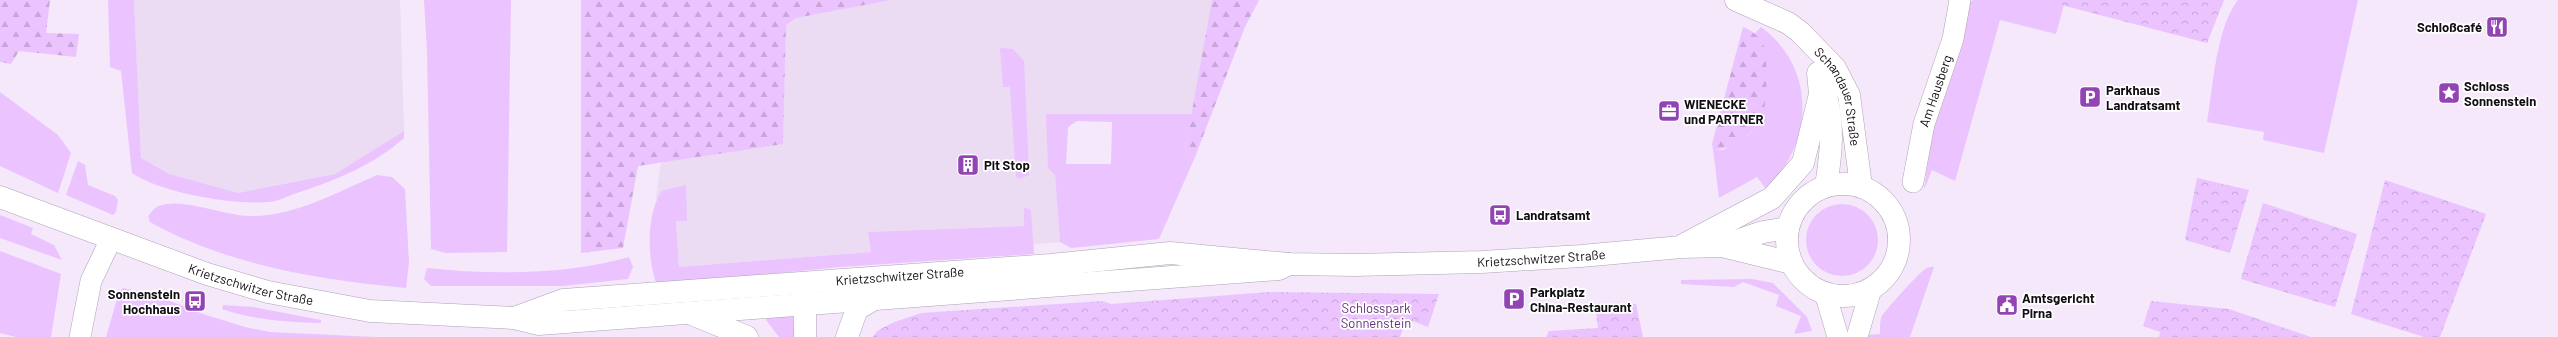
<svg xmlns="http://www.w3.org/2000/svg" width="2558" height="337" font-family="Barlow,sans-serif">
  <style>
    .built { fill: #ebdbf3 }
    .grass { fill: #ebc3ff; fill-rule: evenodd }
    .forest { fill: url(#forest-firs) }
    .park { fill: url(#park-crowns) }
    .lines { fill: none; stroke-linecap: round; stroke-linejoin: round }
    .street-casing { stroke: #aea2b4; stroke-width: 22 }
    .secondary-casing { stroke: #aea2b4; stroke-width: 23 }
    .primary-casing { stroke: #aea2b4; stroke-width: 23 }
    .street { stroke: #fff; stroke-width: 21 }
    .secondary { stroke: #fff; stroke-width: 22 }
    .primary { stroke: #fff; stroke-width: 22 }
    .labels { text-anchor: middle; stroke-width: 3.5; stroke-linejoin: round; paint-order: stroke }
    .poi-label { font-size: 13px; font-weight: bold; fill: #120e14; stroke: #fff; text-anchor: start }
    .street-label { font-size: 13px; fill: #120e14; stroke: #fff }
    .park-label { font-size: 13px; fill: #622f79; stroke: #fff }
  </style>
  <defs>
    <pattern id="forest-firs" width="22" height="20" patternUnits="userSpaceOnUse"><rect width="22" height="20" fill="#ebc3ff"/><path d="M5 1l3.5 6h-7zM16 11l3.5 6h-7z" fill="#c8a6da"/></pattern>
    <pattern id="park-crowns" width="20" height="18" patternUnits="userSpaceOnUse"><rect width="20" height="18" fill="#ebc3ff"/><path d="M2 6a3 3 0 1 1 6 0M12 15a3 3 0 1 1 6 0" fill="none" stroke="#c8a6da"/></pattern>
  </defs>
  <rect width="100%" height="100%" fill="#f5e8fb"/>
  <path class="built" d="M 134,0 L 400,0 L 404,131 L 335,174 L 238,193 L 169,174 L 141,158 Z
    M 891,0 L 1212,0 L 1192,114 L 1046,114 L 1055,175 L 1060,242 L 1033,244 L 1031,210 L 1024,207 L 1024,226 L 869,232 L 871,252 L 679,267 L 676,221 L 687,221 L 656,199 L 661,162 L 783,144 L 786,25 L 796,18 Z"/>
  <path class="grass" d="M 108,0 L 134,0 L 141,158 L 169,174 L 238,193 L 335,174 L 404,131 L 404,138 C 373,166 333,181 294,194 C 286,197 276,202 268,202 C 232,205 162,193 132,173 L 121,71 L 110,67 Z
    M 424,0 L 511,0 L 507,252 L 446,253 L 431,249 L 427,52 Z
    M 1974,0 L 2046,0 L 2064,5 L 2056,34 L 2000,20 L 1955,181 L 1932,170 L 1924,190 L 1932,131 L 1961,47 L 1968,2 Z
    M 2238,0 L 2358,0 L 2324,153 L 2263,140 L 2264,132 L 2207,122 C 2213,87 2216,28 2238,0 Z
    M 1761,27 C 1817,68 1814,143 1766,189 L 1757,177 L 1719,198 L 1713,149 L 1723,150 L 1750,134 L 1763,117 L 1764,48 L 1755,33 Z
    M 1000,48 L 1013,49 L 1024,61 L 1029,175 L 1019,179 L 1016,176 L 1010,87 L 1003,87 Z
    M 0,92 L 58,135 L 71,153 L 58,193 L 0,166 Z
    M 1046,114 L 1192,114 L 1185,150 L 1195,157 L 1159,239 L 1071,248 L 1060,242 L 1055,175 L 1048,168 ZM 1077,121 L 1112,122 L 1111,164 L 1066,164 L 1068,127 Z
    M 78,161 L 85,165 L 88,185 L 115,196 L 118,200 L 116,212 L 113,215 L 66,195 Z
    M 377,175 L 392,177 L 405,189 L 409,262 L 406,288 C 319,280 227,265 150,222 L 148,216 C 151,213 155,207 159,206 C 183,197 223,216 250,216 C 293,217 338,192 377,175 Z
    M 686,185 L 687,221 L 676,221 L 679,267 L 871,252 L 868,232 L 1024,226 L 1024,207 L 1031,210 L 1034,254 L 840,267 L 657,285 C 647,260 646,213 662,191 Z
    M1806 240a36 36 0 1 1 72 0a36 36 0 1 1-72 0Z
    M 0,215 L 33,228 L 31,234 L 54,245 L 62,260 L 0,238 Z
    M 0,251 L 61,274 L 51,337 L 16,337 L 0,333 Z
    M 629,257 L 633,267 L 628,279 L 563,286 L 431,286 L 424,279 L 427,268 C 493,275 565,275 629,257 Z
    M 1934,267 L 1910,337 L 1867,337 L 1867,335 L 1880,334 C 1880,329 1880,322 1881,318 C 1883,312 1919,273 1925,269 C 1928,267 1931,267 1934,267 Z
    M 1752,279 L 1773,283 L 1807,317 L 1812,331 L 1794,334 L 1801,316 L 1776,306 L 1779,295 L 1743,282 L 1734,287 L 1681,284 L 1681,280 Z
    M 123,288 L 152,294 L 203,314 L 245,327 L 270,332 L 375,337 L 106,337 L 119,292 Z
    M 223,305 L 253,307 L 321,320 L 321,323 C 287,322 254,320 222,309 Z
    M 793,315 L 794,337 L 779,337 L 766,320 L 768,317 Z"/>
  <path class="forest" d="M 0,0 L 50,0 L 46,33 L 79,34 L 76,57 L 19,51 L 11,64 L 0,62 Z
    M 581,0 L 891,0 L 796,18 L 786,25 L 783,144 L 638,166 L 623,248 L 581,253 Z
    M 1212,0 L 1259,0 L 1245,27 L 1195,157 L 1185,150 Z
    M 1743,27 C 1753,31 1760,36 1764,47 C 1768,58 1767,108 1762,118 C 1753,134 1732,151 1713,149 L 1712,144 Z"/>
  <path class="park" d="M 2224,0 L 2207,43 L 2046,1 L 2046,0 Z
    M 2197,178 L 2249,190 L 2230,253 L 2185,240 Z
    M 2385,180 L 2486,214 L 2440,337 L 2424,337 L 2351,314 Z
    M 2263,203 L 2357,234 L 2335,307 L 2241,279 Z
    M 1270,292 L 1439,294 L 1428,327 L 1407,319 L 1400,337 L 873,337 L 877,331 L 892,323 L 921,313 L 1103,301 L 1111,304 Z
    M 2151,301 L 2229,309 L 2311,337 L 2159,337 L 2160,332 L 2143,326 Z
    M 1595,303 L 1636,304 L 1643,337 L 1546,337 L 1549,331 L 1598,328 Z"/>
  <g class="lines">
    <g class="street-casing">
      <g id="street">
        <path id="s1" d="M 1913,182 L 1924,124 L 1953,39 L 1960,0"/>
        <path d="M 1825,293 L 1838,337"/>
        <path d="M 80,337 L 91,281 L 111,239"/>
        <path d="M 1857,337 L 1871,289"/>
      </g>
    </g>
    <g class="secondary-casing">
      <path id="secondary" d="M 805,285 L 805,337
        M 692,314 L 747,337
        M 847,337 L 857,309 L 874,299"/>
    </g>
    <g class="primary-casing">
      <g id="primary">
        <path id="s2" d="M 1736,0 L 1788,23 L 1800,32 L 1835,68 L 1849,95 L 1861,186"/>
        <path d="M 1824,90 C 1835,121 1831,155 1826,186"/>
        <circle cx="1843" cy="240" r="56"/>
        <path id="s3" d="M 0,197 L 207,274 L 268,292 L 370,311 L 514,318 L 539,324 L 1279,269 L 1289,264"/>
        <path d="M 1685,244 L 1772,198 L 1803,163 L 1820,94 L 1818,73"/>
        <path d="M 1722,246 L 1763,232 L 1788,228"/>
        <path id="s4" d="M 514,318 L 563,300 L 1051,265 L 1170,253 L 1289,264 L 1355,265 L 1482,262 L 1581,256 L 1681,247 L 1722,246 L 1792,263"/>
      </g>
    </g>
    <use href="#street" class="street"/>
    <use href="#secondary" class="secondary"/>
    <use href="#primary" class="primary"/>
  </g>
  <defs>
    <g id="restaurant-square" transform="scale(1.15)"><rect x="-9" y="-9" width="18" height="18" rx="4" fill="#9244b4" stroke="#fff"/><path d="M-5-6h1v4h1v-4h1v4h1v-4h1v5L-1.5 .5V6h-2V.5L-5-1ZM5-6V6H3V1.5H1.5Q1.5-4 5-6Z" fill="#fff"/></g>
    <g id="sight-square" transform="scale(1.15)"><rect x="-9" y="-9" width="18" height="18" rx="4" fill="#9244b4" stroke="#fff"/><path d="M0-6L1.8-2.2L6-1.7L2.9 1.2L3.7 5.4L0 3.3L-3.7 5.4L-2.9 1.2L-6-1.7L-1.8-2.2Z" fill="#fff"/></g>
    <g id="parking-square" transform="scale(1.15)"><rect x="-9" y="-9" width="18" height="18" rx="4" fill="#9244b4" stroke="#fff"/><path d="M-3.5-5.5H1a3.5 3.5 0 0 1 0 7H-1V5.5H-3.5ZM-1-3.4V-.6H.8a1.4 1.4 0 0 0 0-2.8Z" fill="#fff"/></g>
    <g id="office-square" transform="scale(1.15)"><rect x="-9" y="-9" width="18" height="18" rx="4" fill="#9244b4" stroke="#fff"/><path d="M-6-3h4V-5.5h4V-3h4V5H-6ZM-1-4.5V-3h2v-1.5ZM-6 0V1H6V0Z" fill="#fff"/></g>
    <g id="building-square" transform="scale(1.15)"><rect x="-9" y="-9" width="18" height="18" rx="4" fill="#9244b4" stroke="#fff"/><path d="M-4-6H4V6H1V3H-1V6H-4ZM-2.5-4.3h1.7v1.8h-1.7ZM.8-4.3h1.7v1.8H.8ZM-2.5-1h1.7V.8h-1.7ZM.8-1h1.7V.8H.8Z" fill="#fff"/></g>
    <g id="bus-square" transform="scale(1.15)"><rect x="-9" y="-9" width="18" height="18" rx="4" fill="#9244b4" stroke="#fff"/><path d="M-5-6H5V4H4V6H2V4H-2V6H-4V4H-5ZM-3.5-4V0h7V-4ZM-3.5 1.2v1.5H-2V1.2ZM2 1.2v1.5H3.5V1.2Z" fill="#fff"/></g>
    <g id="civic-square" transform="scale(1.15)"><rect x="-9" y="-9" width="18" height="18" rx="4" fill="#9244b4" stroke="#fff"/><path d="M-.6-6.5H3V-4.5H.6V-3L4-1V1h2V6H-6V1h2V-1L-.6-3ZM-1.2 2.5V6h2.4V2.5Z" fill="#fff"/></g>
  </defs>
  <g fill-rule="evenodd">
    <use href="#restaurant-square" x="2497" y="27"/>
    <use href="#sight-square" x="2449" y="93"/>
    <use href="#parking-square" x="2090" y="97"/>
    <use href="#office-square" x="1669" y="111"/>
    <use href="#building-square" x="968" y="165"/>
    <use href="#bus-square" x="1500" y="215"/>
    <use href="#parking-square" x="1514" y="299"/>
    <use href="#bus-square" x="195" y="301"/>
    <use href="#civic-square" x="2007" y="305"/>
  </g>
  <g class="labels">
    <g class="poi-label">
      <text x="2482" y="32" text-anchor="end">Schloßcafé</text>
      <text x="2464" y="91">Schloss<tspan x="2464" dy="15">Sonnenstein</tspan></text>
      <text x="2106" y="95">Parkhaus<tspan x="2106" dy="15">Landratsamt</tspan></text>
      <text x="1684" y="109">WIENECKE<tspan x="1684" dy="15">und PARTNER</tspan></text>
      <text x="984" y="170">Pit Stop</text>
      <text x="1516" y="220">Landratsamt</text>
      <text x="1530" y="297">Parkplatz<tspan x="1530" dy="15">China-Restaurant</tspan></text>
      <text x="180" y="299" text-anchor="end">Sonnenstein<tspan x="180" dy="15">Hochhaus</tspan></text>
      <text x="2022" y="303">Amtsgericht<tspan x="2022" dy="15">Pirna</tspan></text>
    </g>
    <g class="street-label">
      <text dy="5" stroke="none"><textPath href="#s1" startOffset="94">Am Hausberg</textPath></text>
      <text dy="5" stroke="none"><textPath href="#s2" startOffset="150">Schandauer Straße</textPath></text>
      <text dy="5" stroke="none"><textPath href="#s4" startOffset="1033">Krietzschwitzer Straße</textPath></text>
      <text dy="5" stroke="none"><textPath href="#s4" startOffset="390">Krietzschwitzer Straße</textPath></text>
      <text dy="5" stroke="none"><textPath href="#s3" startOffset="266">Krietzschwitzer Straße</textPath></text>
    </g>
    <g class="park-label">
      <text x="1376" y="313">Schlosspark<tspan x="1376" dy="15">Sonnenstein</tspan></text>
    </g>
  </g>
</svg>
